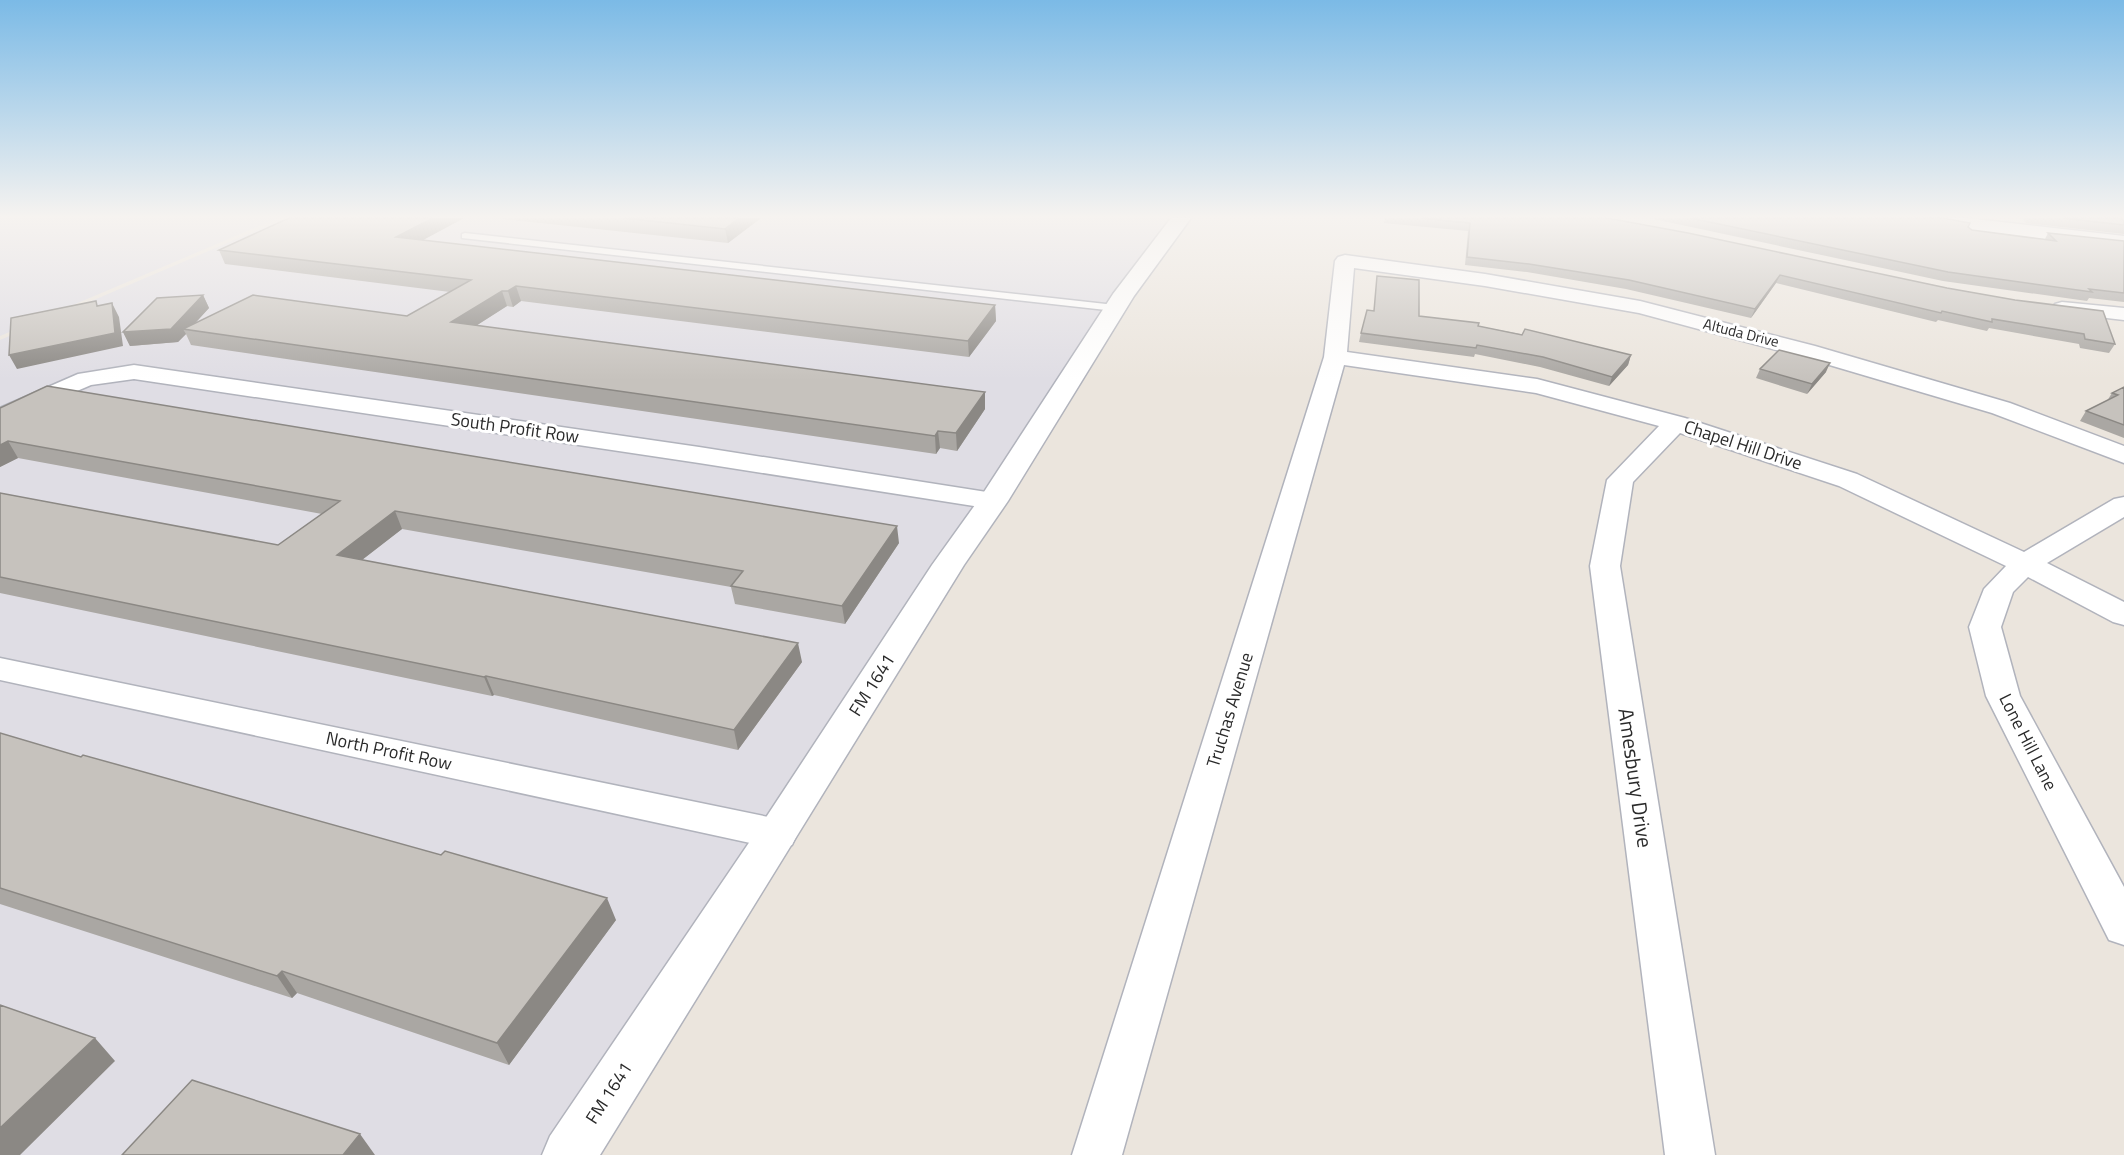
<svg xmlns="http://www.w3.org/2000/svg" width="2124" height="1155" font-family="'Titillium Web',sans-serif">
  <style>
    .industrial { fill: #dfdde4 }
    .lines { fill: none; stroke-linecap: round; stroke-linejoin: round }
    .lane-casing { stroke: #b1b3bc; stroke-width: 3 }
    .street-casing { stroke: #b1b3bc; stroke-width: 3 }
    .secondary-casing { stroke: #b1b3bc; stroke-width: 3 }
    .lane { fill: #fff; fill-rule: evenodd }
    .street { fill: #fff; fill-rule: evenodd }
    .secondary { fill: #fff; fill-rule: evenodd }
    .wall { fill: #aaa7a3 }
    .shaded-wall { fill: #8b8884 }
    .building { fill: #c6c2bd; stroke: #8b8884; stroke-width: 1.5 }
    .labels { text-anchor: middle; stroke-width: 6; stroke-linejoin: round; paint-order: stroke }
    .far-street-label { font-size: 15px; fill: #2a2a2a; stroke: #fff }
    .street-label { font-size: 18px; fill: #2a2a2a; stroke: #fff }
    .near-street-label { font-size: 21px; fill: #2a2a2a; stroke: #fff }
  </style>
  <rect width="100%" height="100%" fill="#ebe5dd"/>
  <path class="industrial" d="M 0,218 L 278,218 L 0,336 Z
    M 286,218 L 1177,218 L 579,1155 L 0,1155 L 0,340 Z"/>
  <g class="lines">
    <g class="lane-casing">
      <path id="lane" d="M 465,233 L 1115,305 L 1120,308 L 1115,311 L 462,238 L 462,234 Z"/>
    </g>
    <g class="street-casing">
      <path id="street" d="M 1924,218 L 1966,218 L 2124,236 L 2124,248 L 1998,234 L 1933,223 Z
        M 1345,255 L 1485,274 L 1640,301 L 1815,346 L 2010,403 L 2124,446 L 2124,463 L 1992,413 L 1799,356 L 1639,313 L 1485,286 L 1354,268 L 1347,352 L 1537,379 L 1685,418 L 1857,474 L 2024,552 L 2114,499 L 2124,497 L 2124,517 L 2047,563 L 2124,602 L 2124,625 L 2113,622 L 2028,577 L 2013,592 L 2001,627 L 2020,696 L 2124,887 L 2124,945 L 2109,940 L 1986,696 L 1969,627 L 1984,589 L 2006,566 L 1839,486 L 1680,433 L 1633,482 L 1620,566 L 1715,1155 L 1665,1155 L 1590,566 L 1607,480 L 1659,426 L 1536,393 L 1344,365 L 1122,1155 L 1072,1155 L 1324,357 L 1335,261 L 1338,257 Z
        M 2062,302 L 2124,308 L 2124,320 L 2055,312 L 2052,308 L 2055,304 Z
        M 134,365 L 699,447 L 993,493 L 1003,495 L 1007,501 L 1003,507 L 993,509 L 699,463 L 134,379 L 91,385 L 0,424 L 0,408 L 78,374 Z
        M 0,658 L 778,819 L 792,823 L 797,834 L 792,845 L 778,849 L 0,680 Z"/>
    </g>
    <g class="secondary-casing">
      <path id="secondary" d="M 1171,218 L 1191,218 L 1134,296 L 1008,501 L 964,565 L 600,1155 L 542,1155 L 550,1136 L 763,822 L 932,565 L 980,498 L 1113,294 Z"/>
    </g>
    <use href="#lane" class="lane"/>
    <use href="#street" class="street"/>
    <use href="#secondary" class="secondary"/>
  </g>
  <path class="wall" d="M 289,218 L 464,218 L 422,240 L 995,305 L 996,321 L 969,357 L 521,301 L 513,307 L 507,306 L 477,325 L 985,409 L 957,451 L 940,448 L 936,454 L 191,345 L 186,334 L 178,342 L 130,346 L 123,332 L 203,295 L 209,308 L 195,323 L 407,316 L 450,292 L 225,264 L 219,250 Z
    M 494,218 L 761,218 L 728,243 Z
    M 1385,218 L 1607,218 L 1947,288 L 2115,344 L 2109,353 L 2080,348 L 2079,344 L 1989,328 L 1987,331 L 1938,320 L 1936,322 L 1776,283 L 1751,318 L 1626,289 L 1527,272 L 1465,265 L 1468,231 L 1384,223 Z
    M 1649,218 L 1943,218 L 1972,230 L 2045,239 L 2048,233 L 2124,241 L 2124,302 L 2089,298 L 2087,301 L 1943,281 Z
    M 2022,218 L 2121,218 L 2124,221 L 2124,234 L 2026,223 Z
    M 1377,276 L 1419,316 L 1478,326 L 1631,355 L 1628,365 L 1609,386 L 1540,367 L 1475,354 L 1474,357 L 1359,342 L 1361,333 L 1374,311 Z
    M 1760,369 L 1826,372 L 1807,394 L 1756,378 Z
    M 2124,387 L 2124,438 L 2080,421 L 2086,411 L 2107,401 L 2112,393 Z
    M 0,408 L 899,543 L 845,624 L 735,604 L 731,587 L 402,529 L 362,560 L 802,662 L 738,750 L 494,695 L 492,696 L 0,593 L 0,493 L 278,545 L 322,514 L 18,458 L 0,467 Z
    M 0,733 L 616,920 L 509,1065 L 297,993 L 292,998 L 0,904 Z"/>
  <path class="shaded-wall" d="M 433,218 L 464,218 L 401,252 L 396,237 Z
    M 739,218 L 761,218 L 728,243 L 725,229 Z
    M 1780,275 L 1776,283 L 1751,318 L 1755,309 Z
    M 516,286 L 521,301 L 513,307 L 508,291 Z
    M 502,291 L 507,306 L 457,338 L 451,322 Z
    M 203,295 L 209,308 L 189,330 L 183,329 L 186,334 L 178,342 L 130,346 L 123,332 Z
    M 112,303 L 119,317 L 123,346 L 17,369 L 9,355 Z
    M 995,305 L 996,321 L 969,357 L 968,341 Z
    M 1631,355 L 1628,365 L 1609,386 L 1612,377 Z
    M 1830,363 L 1826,372 L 1807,394 L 1812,384 Z
    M 985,392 L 985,409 L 957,451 L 956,433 Z
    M 938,431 L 940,448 L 936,454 L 935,436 Z
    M 8,441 L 18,458 L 0,467 L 0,445 Z
    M 395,511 L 402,529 L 345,573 L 337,555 Z
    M 897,526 L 899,543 L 845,624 L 842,606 Z
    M 798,643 L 802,662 L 738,750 L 734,730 Z
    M 486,676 L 494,695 L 492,696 L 484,677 Z
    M 607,898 L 616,920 L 509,1065 L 497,1043 Z
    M 282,971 L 297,993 L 292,998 L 277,976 Z
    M 95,1038 L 115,1061 L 20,1155 L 0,1155 L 0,1128 Z
    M 360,1134 L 375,1155 L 343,1155 Z"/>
  <path class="building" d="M 289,218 L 433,218 L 396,237 L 995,305 L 968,341 L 516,286 L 508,291 L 502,291 L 451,322 L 985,392 L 956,433 L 938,431 L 935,436 L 183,329 L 253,295 L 407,316 L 471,280 L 219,250 Z
    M 624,218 L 739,218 L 725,229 Z
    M 1421,218 L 1607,218 L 1688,233 L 1947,288 L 2015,300 L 2103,311 L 2115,344 L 2085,339 L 2084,334 L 1992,319 L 1992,322 L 1942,311 L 1941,313 L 1780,275 L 1755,309 L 1629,280 L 1529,264 L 1467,257 L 1470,223 Z
    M 1690,218 L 1943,218 L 1970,223 L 1968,227 L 1972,230 L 2056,241 L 2048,233 L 2124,241 L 2124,293 L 2089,289 L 2092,292 L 1948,272 Z
    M 2063,218 L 2121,218 L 2124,221 L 2124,225 Z
    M 1377,276 L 1419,280 L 1419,316 L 1479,323 L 1478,326 L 1522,335 L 1525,329 L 1631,355 L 1612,377 L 1543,357 L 1477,345 L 1476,348 L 1361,333 L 1367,310 L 1374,311 Z
    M 203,295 L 171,329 L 123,332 L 157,298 Z
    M 96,301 L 97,306 L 112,303 L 115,333 L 9,355 L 11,318 Z
    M 1779,350 L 1830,363 L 1812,384 L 1760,369 Z
    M 47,386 L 897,526 L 842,606 L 731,586 L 743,571 L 395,511 L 337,555 L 798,643 L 734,730 L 486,676 L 484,677 L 0,577 L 0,493 L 278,545 L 340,501 L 8,441 L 0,445 L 0,408 Z
    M 2124,387 L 2124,425 L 2086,411 L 2118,395 L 2112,393 Z
    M 0,733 L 81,757 L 83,755 L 441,855 L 445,851 L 607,898 L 497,1043 L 282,971 L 277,976 L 0,888 Z
    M 0,1005 L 95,1038 L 0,1128 Z
    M 192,1080 L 360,1134 L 343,1155 L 122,1155 Z"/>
  <linearGradient id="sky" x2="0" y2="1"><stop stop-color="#7bbae6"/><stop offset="0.57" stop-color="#f6f3f0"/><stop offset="1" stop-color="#f6f3f0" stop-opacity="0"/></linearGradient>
  <rect width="2124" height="380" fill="url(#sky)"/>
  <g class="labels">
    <g class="far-street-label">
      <text transform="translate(1741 333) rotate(14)" y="5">Altuda Drive</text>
    </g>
    <g class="street-label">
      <text transform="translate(515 428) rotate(8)" y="6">South Profit Row</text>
      <text transform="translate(1743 445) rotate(18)" y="6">Chapel Hill Drive</text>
      <text transform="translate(872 685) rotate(-58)" y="6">FM 1641</text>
      <text transform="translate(1230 710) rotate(-73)" y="6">Truchas Avenue</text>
      <text transform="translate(2028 742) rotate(63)" y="6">Lone Hill Lane</text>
      <text transform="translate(389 751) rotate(12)" y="6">North Profit Row</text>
      <text transform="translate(609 1093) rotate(-57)" y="6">FM 1641</text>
    </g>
    <g class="near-street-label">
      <text transform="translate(1635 778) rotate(82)" y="7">Amesbury Drive</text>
    </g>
  </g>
</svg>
